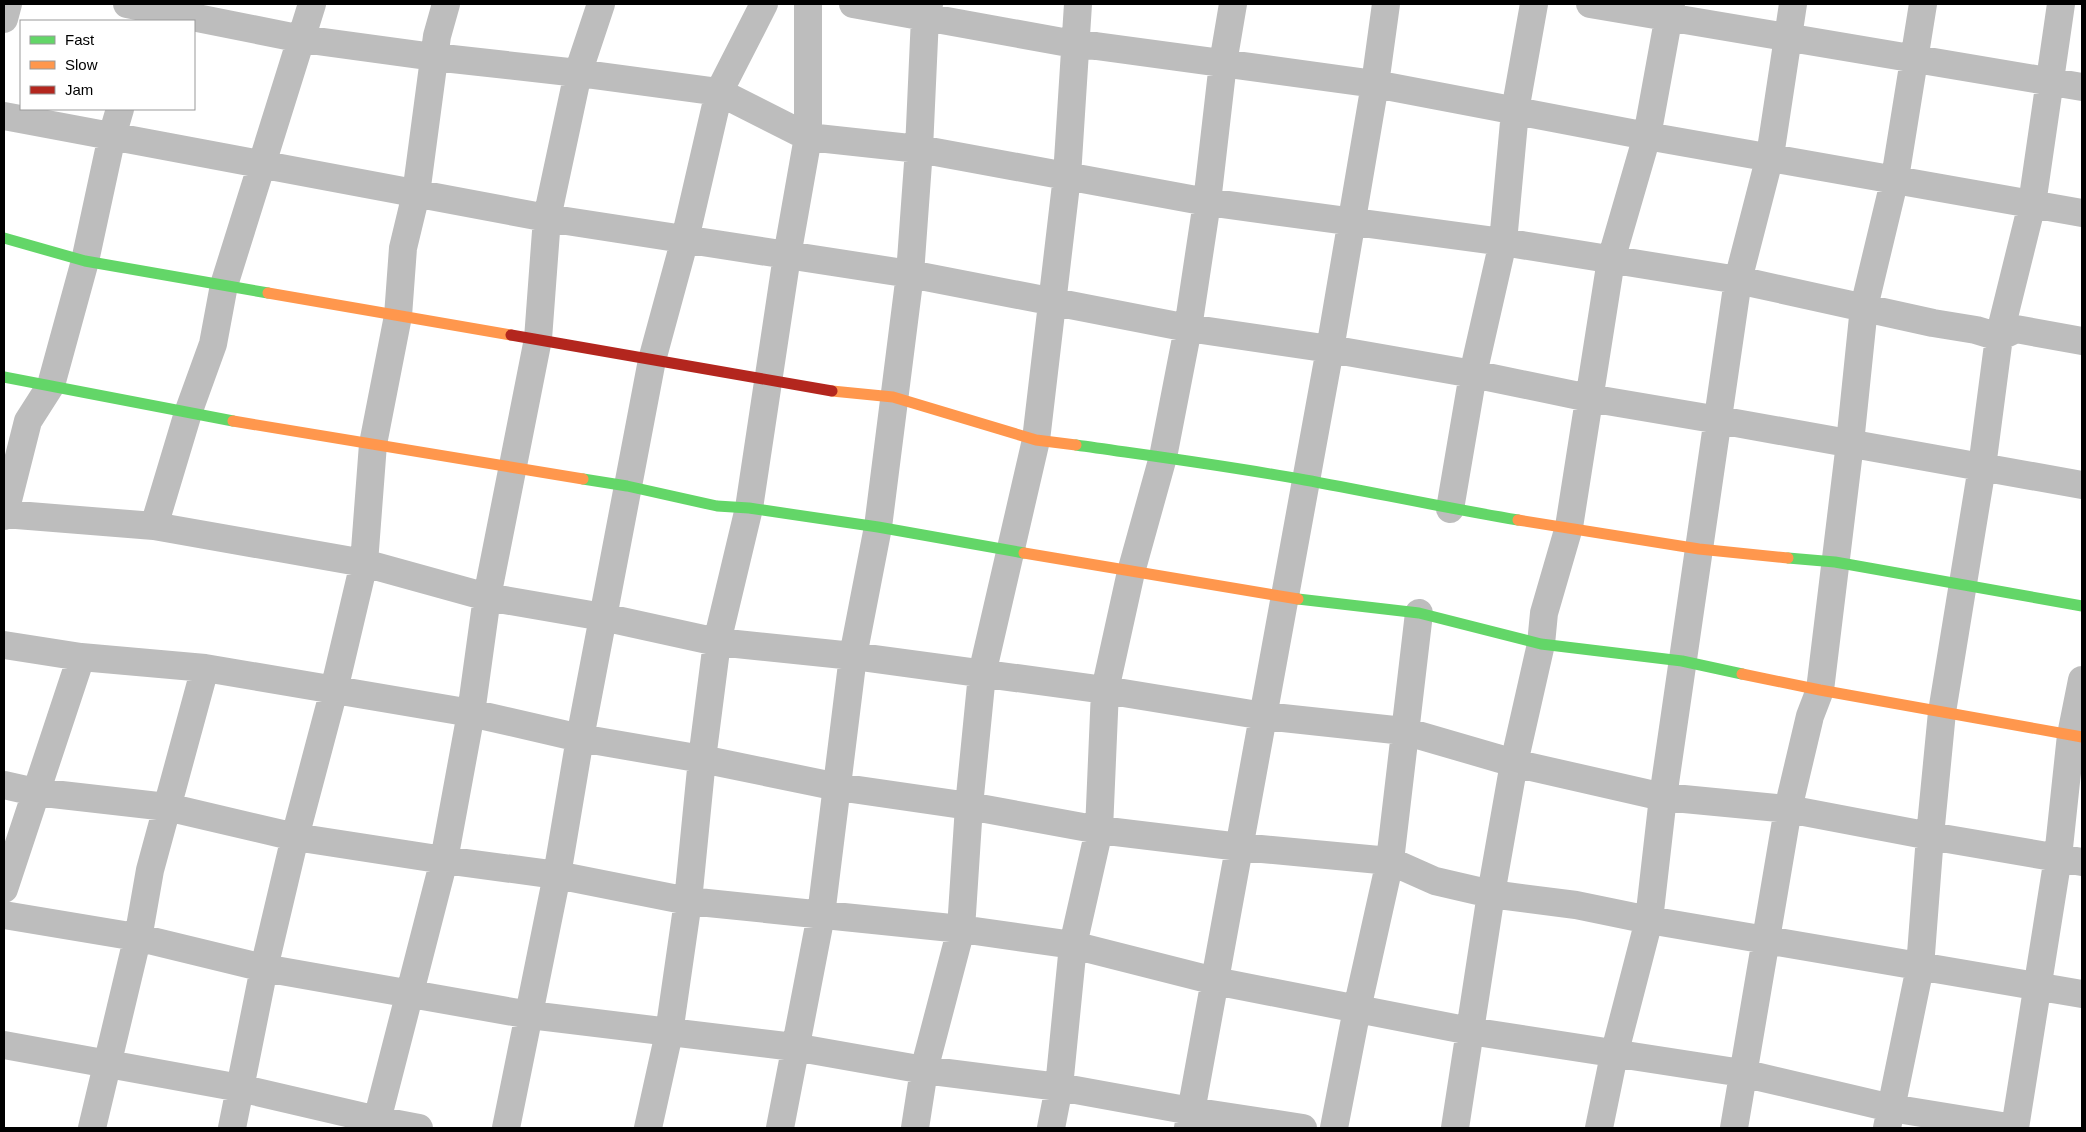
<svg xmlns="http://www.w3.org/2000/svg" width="2086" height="1132" font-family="Arial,sans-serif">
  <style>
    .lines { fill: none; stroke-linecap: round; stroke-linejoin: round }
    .street { stroke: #bdbdbd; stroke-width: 28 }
    .fast { stroke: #63d668; stroke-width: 11 }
    .slow { stroke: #ff974d; stroke-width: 11 }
    .jam { stroke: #b3261e; stroke-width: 11 }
  </style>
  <rect width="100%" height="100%" fill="#fff"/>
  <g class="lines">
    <path class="street" d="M 127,4 L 302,39 L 434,57 L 578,73 L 719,92 L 808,137 L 919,149 L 1207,202 L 1503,242 L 1738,280 L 1933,323 L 1976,330 L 1999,337 L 2016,329 L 2082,341
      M 853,4 L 1074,44 L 1096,46 L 1375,84 L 1647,136 L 2082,213
      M 1590,4 L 2082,87
      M 4,19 L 8,4
      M 4,116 L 547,218 L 910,274 L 1188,328 L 1330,349 L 1473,374 L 1589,398 L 1719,420 L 2082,485
      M 1450,509 L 1473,374 L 1503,242 L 1515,111 L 1534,4
      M 4,514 L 154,526 L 364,563 L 487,597 L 603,617 L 717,642 L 853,656 L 1105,690 L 1264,716 L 1404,731 L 1514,763 L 1663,797 L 1788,809 L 1930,836 L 2082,862
      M 4,516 L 28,421 L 51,385 L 85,261 L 112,136 L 120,109
      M 154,526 L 188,413 L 213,344 L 224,285 L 312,4
      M 4,645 L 81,657 L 205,668 L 471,713 L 580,738 L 702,759 L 838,787 L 969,806 L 1099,830 L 1240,847 L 1390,861 L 1435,881 L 1491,894 L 1576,905 L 1649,920 L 2082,994
      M 4,785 L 35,792 L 167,807 L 295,837 L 444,860 L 557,875 L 688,901 L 961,929 L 1073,945 L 1215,981 L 1470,1031 L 1742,1073 L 1891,1108 L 2014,1128
      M 4,889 L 81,657
      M 4,915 L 136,937 L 264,968 L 530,1015 L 794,1047 L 924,1070 L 1059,1087 L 1191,1111 L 1303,1128
      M 4,1045 L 240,1088 L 377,1120 L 419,1128
      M 92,1128 L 140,927 L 150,870 L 205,668
      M 232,1128 L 264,968 L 295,837 L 334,690 L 364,563 L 373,444 L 398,316 L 403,248 L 416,194 L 437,36 L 446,4
      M 375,1128 L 444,860 L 471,713 L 487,597 L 538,339 L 547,218 L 578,73 L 601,4
      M 506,1128 L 557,875 L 580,738 L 652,360 L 685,239 L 719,92 L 764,4
      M 648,1128 L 669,1033 L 688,901 L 702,759 L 717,642 L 749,508 L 787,256 L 808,137 L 808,4
      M 780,1128 L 821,915 L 853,656 L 878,527 L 910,274 L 919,149 L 925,17 L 929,4
      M 915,1128 L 924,1070 L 961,929 L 969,806 L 982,674 L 1036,440 L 1067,176 L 1078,4
      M 1051,1128 L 1059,1087 L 1073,945 L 1099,830 L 1105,690 L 1131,572 L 1163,457 L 1188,328 L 1207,202 L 1223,63 L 1233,4
      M 1188,1128 L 1330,349 L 1375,84 L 1386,4
      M 1334,1128 L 1357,1009 L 1390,861 L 1419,613
      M 1455,1128 L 1491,894 L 1514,763 L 1541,644 L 1544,613 L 1569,527 L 1611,260 L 1647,136 L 1671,4
      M 1599,1128 L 1614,1055 L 1649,920 L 1663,797 L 1738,280 L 1770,156 L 1793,4
      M 1734,1128 L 1788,809 L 1810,716 L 1820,690 L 1850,443 L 1864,307 L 1895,178 L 1923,4
      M 1887,1128 L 1920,967 L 1930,836 L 1942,712 L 1982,467 L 1999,337 L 2032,204 L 2061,4
      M 2015,1128 L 2058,857 L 2071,735 L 2082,680"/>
    <path class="fast" d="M 4,238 L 85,261 L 268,293
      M 4,377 L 233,421
      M 1076,445 C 1152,456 1229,466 1305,480 C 1376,493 1446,508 1518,520
      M 583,479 L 627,486 L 717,506 L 749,508 L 878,527 L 1024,553
      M 1788,558 L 1835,562 L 2082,606
      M 1298,599 L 1419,613 L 1541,644 L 1682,661 L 1742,674"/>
    <path class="slow" d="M 268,293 L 511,335
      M 832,391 L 893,397 L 1036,440 L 1076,445
      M 233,421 L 583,479
      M 1518,520 L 1699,549 L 1788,558
      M 1024,553 L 1298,599
      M 1742,674 L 1820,690 L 2082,737"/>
    <path class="jam" d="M 511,335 L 832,391"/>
  </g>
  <rect width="2086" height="1132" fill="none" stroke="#000000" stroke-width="10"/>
  <rect x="20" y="20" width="175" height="90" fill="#ffffff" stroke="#999999"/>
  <rect x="30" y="36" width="25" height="8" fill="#63d668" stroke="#999999"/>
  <text x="65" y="45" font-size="15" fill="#000000">Fast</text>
  <rect x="30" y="61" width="25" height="8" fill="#ff974d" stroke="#999999"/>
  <text x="65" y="70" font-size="15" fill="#000000">Slow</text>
  <rect x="30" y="86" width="25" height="8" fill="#b3261e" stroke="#999999"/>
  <text x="65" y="95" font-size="15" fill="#000000">Jam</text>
</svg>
